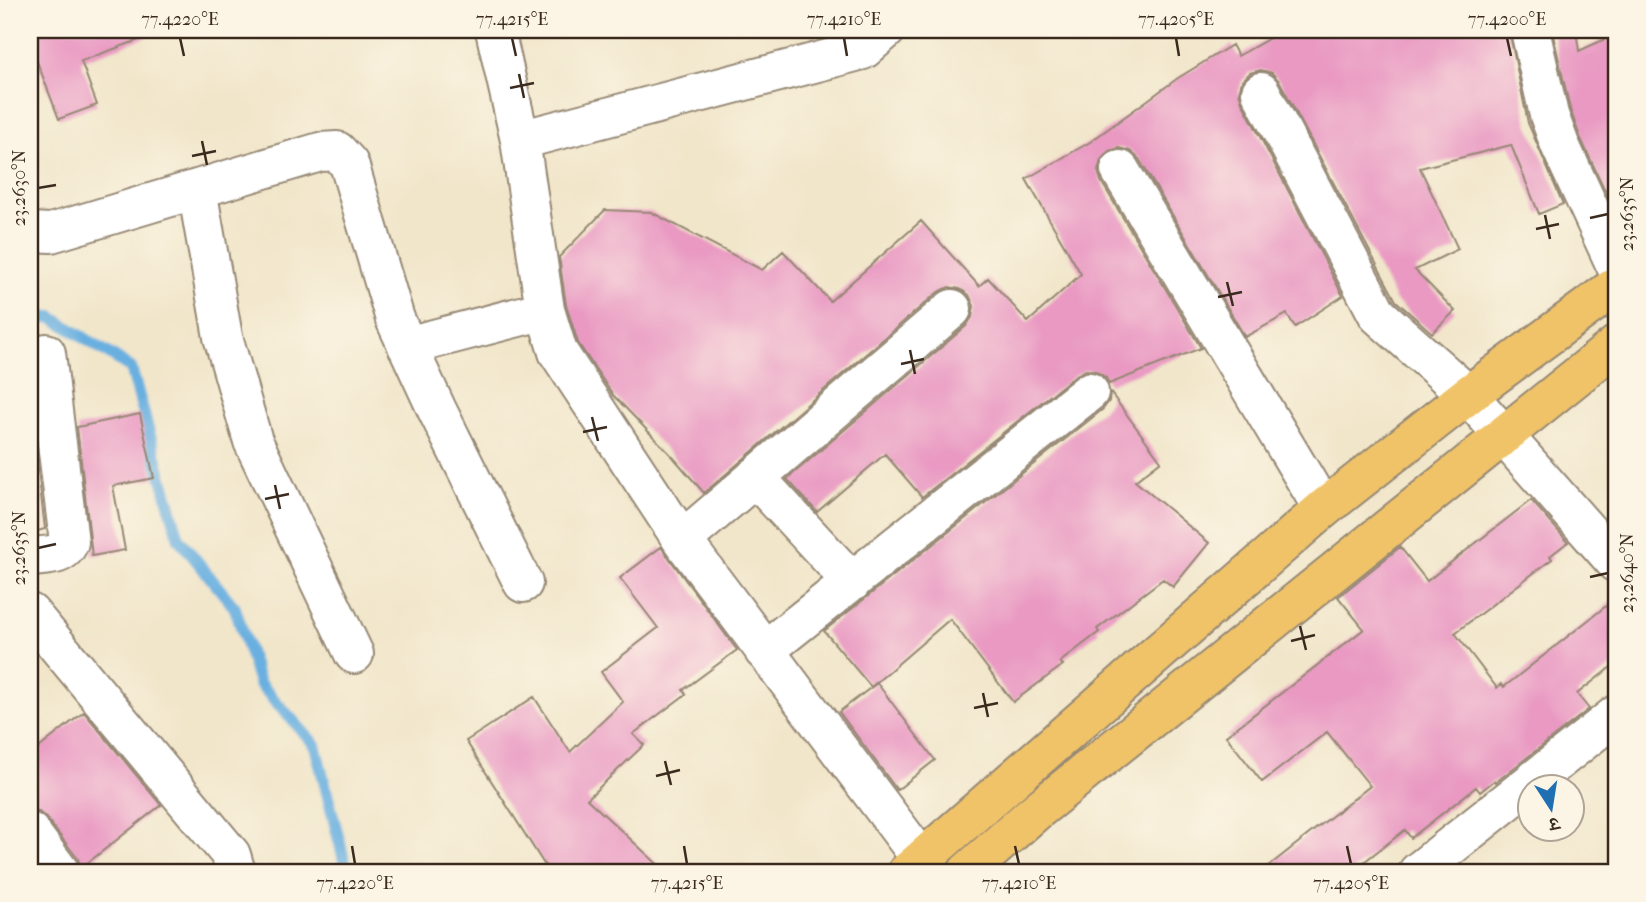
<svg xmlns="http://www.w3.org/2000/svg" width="1646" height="902" font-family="'IM FELL French Canon','Noto Serif Devanagari',serif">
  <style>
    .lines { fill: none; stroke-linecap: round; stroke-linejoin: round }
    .stream { stroke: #69b0e0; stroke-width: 12 }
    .building { fill: #e999c2 }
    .minor-casing { stroke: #968874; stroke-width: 42 }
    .major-casing { stroke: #968874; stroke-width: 42 }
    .minor { stroke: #fff; stroke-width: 38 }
    .major { stroke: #f0c369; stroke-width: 38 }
    .ticks { fill: none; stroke: #3b2a1e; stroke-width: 2.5 }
    .neatline { fill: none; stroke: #3b2a1e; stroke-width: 2.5 }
    .ticks-label { font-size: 18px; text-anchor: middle; fill: #3b2a1e }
  </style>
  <rect width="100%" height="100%" fill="#fcf5e5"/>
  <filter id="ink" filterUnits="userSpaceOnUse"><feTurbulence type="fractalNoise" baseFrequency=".0143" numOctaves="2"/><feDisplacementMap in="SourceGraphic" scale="14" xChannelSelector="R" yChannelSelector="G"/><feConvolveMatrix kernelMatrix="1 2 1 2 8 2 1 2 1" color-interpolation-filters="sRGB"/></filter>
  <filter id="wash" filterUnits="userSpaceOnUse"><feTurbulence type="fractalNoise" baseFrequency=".00686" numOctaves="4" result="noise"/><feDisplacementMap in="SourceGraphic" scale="28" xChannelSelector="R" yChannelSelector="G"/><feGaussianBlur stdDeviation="1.57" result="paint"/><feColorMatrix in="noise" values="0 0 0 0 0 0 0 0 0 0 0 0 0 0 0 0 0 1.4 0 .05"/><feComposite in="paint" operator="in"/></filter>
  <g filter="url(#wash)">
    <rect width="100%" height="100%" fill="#f1e6ca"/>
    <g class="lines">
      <path class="stream" d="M 30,319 L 52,317 L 131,368 L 179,539 L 235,608 L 259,683 L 315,745 L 347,872"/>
    </g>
    <g id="blocks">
      <path class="building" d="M 30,30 L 154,30 L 155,34 L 81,61 L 97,105 L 59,119 L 30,43 Z
        M 1284,30 L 1509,30 L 1528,123 L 1563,204 L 1539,214 L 1511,145 L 1420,168 L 1458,249 L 1415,270 L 1455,311 L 1432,333 L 1396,301 L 1280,82 L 1272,73 L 1261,70 L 1250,73 L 1242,81 L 1239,92 L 1242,102 L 1343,296 L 1295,327 L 1287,314 L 1245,337 L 1139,159 L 1130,151 L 1119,148 L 1109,151 L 1101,160 L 1098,171 L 1101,181 L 1201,348 L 1109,384 L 1106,378 L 1096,371 L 1086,370 L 1076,375 L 922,497 L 885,454 L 817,512 L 787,479 L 966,326 L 972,317 L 974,306 L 969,295 L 960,289 L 949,287 L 938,292 L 704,493 L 673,457 L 613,395 L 578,343 L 566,305 L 559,257 L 605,210 L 651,212 L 762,270 L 783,251 L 830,301 L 921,221 L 979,286 L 988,278 L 1028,322 L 1081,274 L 1026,179 L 1090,142 L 1178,78 L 1232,45 L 1238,56 Z
        M 1552,30 L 1576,30 L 1579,51 L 1616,34 L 1616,214 L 1580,137 L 1570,109 Z
        M 1110,392 L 1161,461 L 1135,481 L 1209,543 L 1173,587 L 1163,579 L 1097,629 L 1099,632 L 1060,662 L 1063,665 L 1013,702 L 950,619 L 871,687 L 824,631 L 1103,409 L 1109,401 Z
        M 140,414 L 154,478 L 113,486 L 125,550 L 92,556 L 77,427 Z
        M 34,436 L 45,529 L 30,533 L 30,437 Z
        M 1531,500 L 1568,542 L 1550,556 L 1552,559 L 1455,633 L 1497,688 L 1501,684 L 1504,687 L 1616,598 L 1616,663 L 1577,694 L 1589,709 L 1496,782 L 1495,780 L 1480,792 L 1476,787 L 1411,838 L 1405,830 L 1351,872 L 1261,872 L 1370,786 L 1327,732 L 1262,782 L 1226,736 L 1364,629 L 1338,597 L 1400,547 L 1427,581 Z
        M 661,547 L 737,650 L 683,690 L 686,694 L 633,734 L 644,745 L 587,799 L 666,872 L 549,872 L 466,741 L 534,697 L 570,752 L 623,702 L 601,672 L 658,628 L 620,578 Z
        M 877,683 L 935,760 L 897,790 L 839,712 Z
        M 84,712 L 161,805 L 81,868 L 78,859 L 47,819 L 39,812 L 30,811 L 30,755 Z"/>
    </g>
  </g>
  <g filter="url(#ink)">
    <use href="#blocks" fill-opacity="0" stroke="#968874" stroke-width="2"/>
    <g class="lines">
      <g class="minor-casing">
        <path id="minor" d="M 495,30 L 520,140 L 545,310 L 558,352 L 682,540 L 931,872
          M 1530,30 L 1549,115 L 1560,145 L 1616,266
          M 1261,92 L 1378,315 L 1468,395 L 1616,563
          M 520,140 L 863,50 L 886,30
          M 1120,170 L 1323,509
          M 197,189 L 223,337 L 253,441 L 354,654
          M 30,232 L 51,233 L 320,152 L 337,151 L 349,164 L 395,319 L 437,410 L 523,583
          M 407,346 L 545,310
          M 755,477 L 852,582
          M 682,540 L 952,309
          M 30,557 C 44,555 63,558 69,542 L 46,353
          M 30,613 L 231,855 L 236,872
          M 764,651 L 1089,392
          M 30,832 L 60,872
          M 1418,872 L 1616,715"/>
      </g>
      <g class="major-casing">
        <path id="major" d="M 907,872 L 1323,509 L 1468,395 L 1616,286
          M 967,872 L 1034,813 L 1616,345"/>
      </g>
      <use href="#minor" class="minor"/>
      <use href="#major" class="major"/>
    </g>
  </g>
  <path class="ticks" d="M 180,38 L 184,56M 512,38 L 516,56M 844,38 L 847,56M 1176,38 L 1179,56M 1507,38 L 1511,56M 519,74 L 524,98M 510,88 L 534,83M 202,141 L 207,165M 192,156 L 216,151M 38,188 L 56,185M 1545,215 L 1550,239M 1590,218 L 1608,214M 1536,229 L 1559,224M 1227,282 L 1233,306M 1218,297 L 1242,292M 910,350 L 915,374M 901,364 L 924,359M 592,417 L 598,441M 583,432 L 607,427M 275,485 L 280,509M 265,499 L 289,494M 38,548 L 56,544M 1590,577 L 1608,573M 1300,626 L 1306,650M 1291,641 L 1315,635M 983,693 L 988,717M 974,708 L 998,703M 665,761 L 671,785M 656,776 L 680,770M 352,846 L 355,864M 684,846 L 687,864M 1015,846 L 1019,864M 1347,846 L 1351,864"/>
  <rect width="1646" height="902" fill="none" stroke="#fcf5e5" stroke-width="77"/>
  <g transform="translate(1551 808) rotate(168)"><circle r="33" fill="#fcf5e5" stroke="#afa495" stroke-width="2"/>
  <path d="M0-5L12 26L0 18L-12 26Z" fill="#1f6fb2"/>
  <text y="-10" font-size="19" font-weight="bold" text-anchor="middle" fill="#3b2a1e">उ</text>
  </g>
  <rect x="38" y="38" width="1570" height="826" class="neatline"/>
  <g class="ticks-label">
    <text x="180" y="25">77.4220°E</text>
    <text x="512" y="25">77.4215°E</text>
    <text x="844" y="25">77.4210°E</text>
    <text x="1176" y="25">77.4205°E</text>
    <text x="1507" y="25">77.4200°E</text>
    <text transform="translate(19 188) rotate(-90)" y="6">23.2630°N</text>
    <text transform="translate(1627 214) rotate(-90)" y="6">23.2635°N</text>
    <text transform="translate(19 548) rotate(-90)" y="6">23.2635°N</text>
    <text transform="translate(1627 573) rotate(-90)" y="6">23.2640°N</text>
    <text x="355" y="889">77.4220°E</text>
    <text x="687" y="889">77.4215°E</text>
    <text x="1019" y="889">77.4210°E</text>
    <text x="1351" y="889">77.4205°E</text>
  </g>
</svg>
